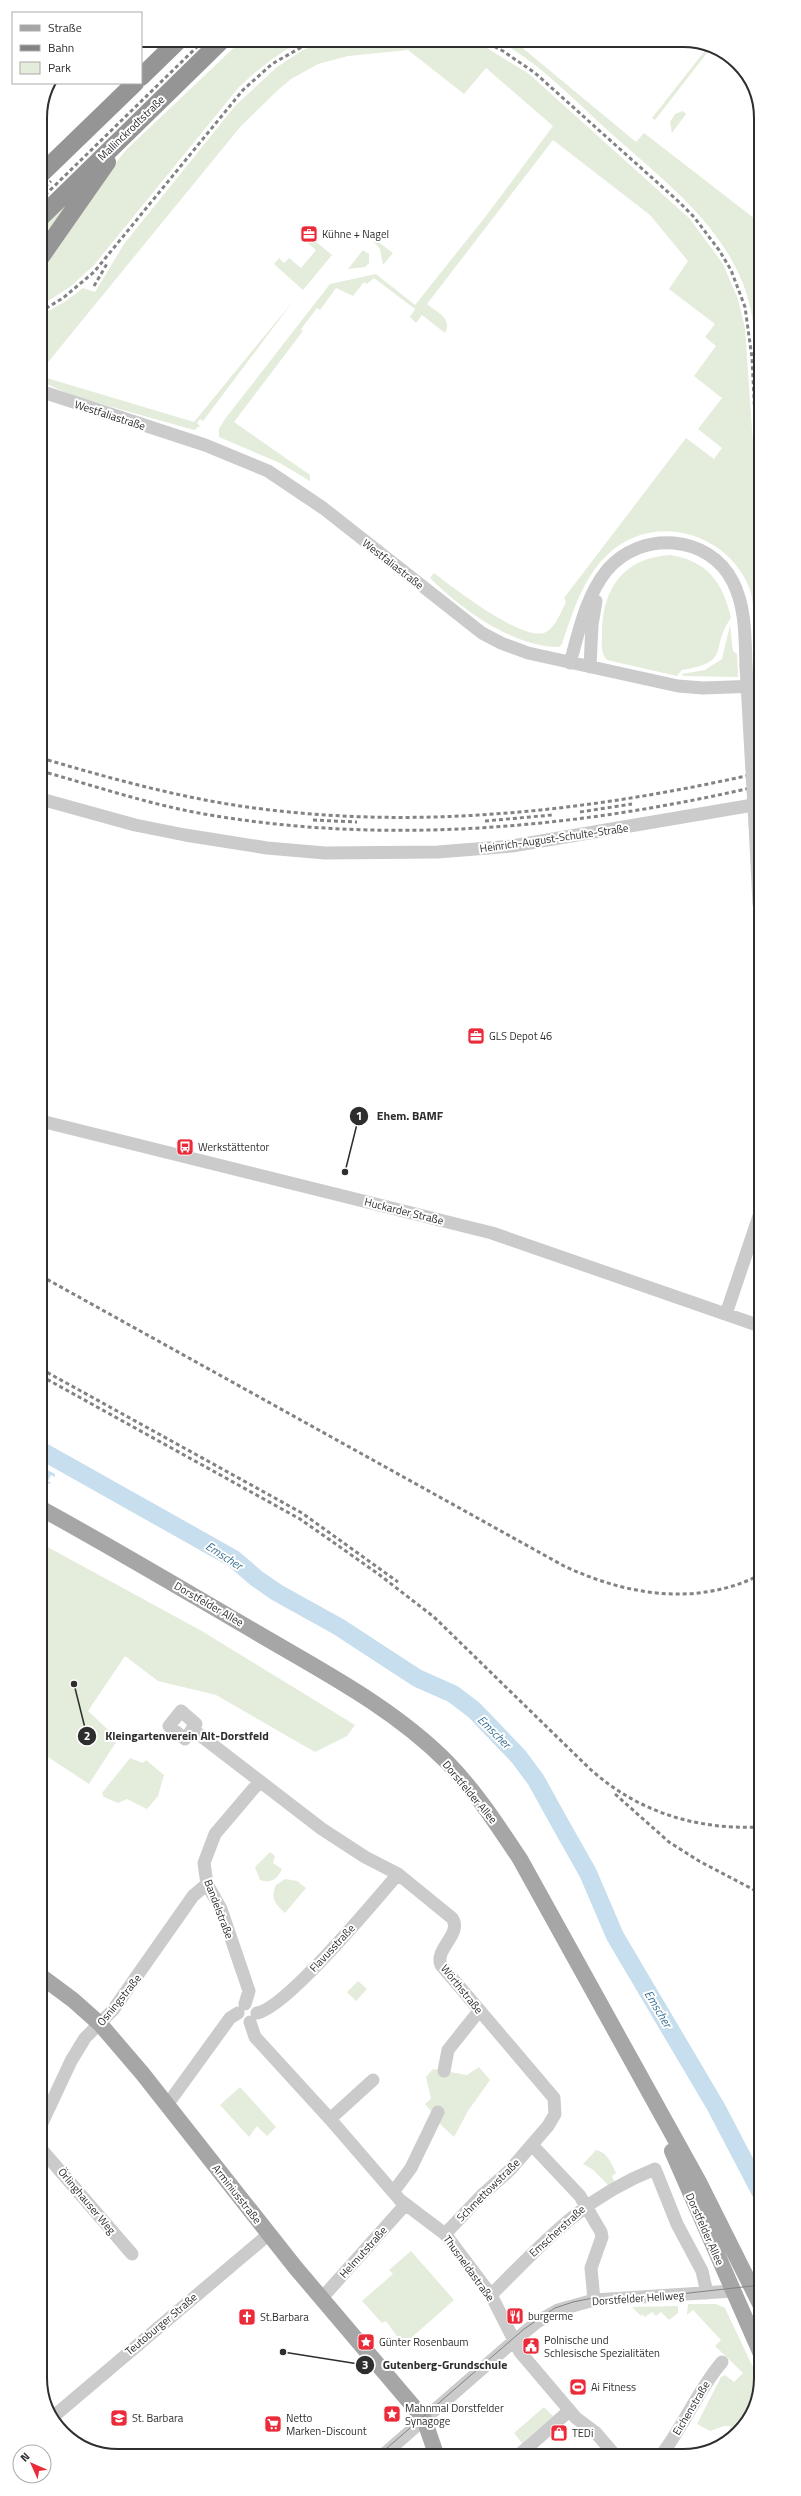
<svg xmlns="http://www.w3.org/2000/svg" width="801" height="2496" font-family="'Titillium Web',sans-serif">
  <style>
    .green { fill: #e4ecdb }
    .water { fill: #c6deed }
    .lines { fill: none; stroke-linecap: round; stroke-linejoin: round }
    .river { stroke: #c6deed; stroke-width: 18 }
    .minor { stroke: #cbcbcb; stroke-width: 13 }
    .major { stroke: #a6a6a6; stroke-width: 16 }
    .highway { stroke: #959595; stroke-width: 18 }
    .tram { stroke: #838383; stroke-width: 1 }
    .rail { stroke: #838383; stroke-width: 3; stroke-dasharray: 4 3; stroke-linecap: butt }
    .minor-bridge { stroke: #cbcbcb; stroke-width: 13 }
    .labels { text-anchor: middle; stroke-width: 4; stroke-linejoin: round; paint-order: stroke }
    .street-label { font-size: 11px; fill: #2e2e2e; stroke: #fff }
    .poi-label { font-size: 11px; fill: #2e2e2e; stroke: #fff; text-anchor: start }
    .water-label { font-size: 12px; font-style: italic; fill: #397193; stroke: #fff }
    .rim { fill: none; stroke: #2e2e2e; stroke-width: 2 }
    .leader { fill: none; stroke: #2e2e2e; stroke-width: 1.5 }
    .callout-dot { fill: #2e2e2e; stroke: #fff; stroke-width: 1.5 }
    .mark-label { font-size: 12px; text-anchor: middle; font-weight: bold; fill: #fff }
    .callout-label { font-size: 12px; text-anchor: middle; font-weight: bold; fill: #2e2e2e; stroke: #fff; stroke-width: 4; stroke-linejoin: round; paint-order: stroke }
  </style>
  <rect width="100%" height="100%" fill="#fff"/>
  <path class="green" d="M 242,40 L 304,40 C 280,52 259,68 239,87 L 94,265 L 70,287 L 40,306 L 40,266 L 103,179 L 126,150 Z
    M 326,40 L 466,40 L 487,48 L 529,74 L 690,219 L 723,264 L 738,299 L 745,328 L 755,473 L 755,600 L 759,677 L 755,677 L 755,675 C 754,652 757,607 749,587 C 726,531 651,511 606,556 C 582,580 573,612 562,644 L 559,647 C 513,647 461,609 430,578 L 434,573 C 451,586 525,644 546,632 C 556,627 561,611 566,602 L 564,598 L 686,438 L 714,459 L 722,448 L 698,429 L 722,398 L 694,376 L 716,346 L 705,337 L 715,324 L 669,289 L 688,261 L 650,215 L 553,140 L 427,304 C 436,312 453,318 445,333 L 422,315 L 416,323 L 410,317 L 415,309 L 374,278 L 367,284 L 364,282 L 353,296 L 336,288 L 320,310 L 317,308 L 301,329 L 303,331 L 234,422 L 310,475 L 310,481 L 280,463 L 219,437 L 219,429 L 225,419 L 330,284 L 376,274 L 415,305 L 486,216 L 553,126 L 486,68 L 464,94 L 408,50 L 348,56 L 318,64 L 291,79 L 278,90 L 241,126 L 40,372 L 40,316 L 66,301 L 83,288 L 95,292 L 124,244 L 235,106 L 277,67 L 303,50 Z
    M 497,40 L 513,40 L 636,142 L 644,133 L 759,222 L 759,410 C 757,372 758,332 747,295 C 724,222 656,175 603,126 C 570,96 537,61 497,40 Z
    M 707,48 L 710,49 L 655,120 L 652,118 Z
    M 683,111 L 686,114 L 672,133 L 670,122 L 675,114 Z
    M 87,182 L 40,251 L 40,228 Z
    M 304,232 L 332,255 L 303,290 L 274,264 L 279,258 L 284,263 L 289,258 L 301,268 L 316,250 L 300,237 Z
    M 373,241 L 377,241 L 393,253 L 383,265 L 380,249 Z
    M 363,250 L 369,254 L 369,263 L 365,267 L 348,269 Z
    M 294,300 L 203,421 L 200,419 L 197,423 L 200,426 L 194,430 L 73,396 L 40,381 L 40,376 L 194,422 Z
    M 670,555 C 708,561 723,583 731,618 C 709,648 733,662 682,670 L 677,676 L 607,660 C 600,652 602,644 602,634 C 602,589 623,558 670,555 Z
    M 730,625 L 733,651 L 737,654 L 738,677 L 683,676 L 682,674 L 705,670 L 722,659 Z
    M 42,1544 L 200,1630 L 355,1725 L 347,1736 L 315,1752 L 216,1695 L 158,1681 L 125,1656 L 88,1711 L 118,1739 L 89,1784 L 42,1753 Z
    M 130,1758 L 143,1763 L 146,1760 L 164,1775 L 158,1796 L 147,1809 L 127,1799 L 118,1803 L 104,1797 L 102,1793 Z
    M 270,1852 L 275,1856 L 273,1863 L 282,1869 C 277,1879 271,1884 260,1880 L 255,1867 Z
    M 285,1879 L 297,1881 L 306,1888 L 285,1913 C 275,1904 270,1898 276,1885 Z
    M 358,1981 L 367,1989 L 356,2001 L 347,1992 Z
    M 479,2067 L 490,2080 L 468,2111 L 454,2137 L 439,2123 L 438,2112 L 431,2111 L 425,2104 L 431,2099 L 426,2077 L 433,2069 L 467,2075 Z
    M 240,2087 L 276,2127 L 267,2136 L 257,2126 L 249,2137 L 220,2105 Z
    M 596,2150 C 607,2152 611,2163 616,2173 L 612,2176 L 614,2181 L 608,2185 L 592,2169 L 583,2164 Z
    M 411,2251 L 454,2300 L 403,2345 L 386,2321 L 382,2323 L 362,2301 L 393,2274 L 389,2270 Z
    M 688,2304 L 716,2304 L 725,2308 L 760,2382 L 745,2426 L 726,2438 L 731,2426 L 724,2426 L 710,2431 L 697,2424 L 721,2377 L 725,2375 L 734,2382 L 743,2373 L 715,2346 L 721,2340 L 693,2310 L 687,2315 Z
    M 678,2306 L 678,2313 L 669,2320 L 661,2312 L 656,2316 L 652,2312 L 645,2317 L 642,2314 L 641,2316 L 632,2307 Z
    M 544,2407 L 553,2416 L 522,2443 L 514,2433 Z"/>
  <path class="water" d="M 42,1467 L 55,1474 L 55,1477 L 51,1475 L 48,1481 L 51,1483 L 46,1485 L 42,1482 Z"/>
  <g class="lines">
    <path class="river" d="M 42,1451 L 234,1559 L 256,1578 L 276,1592 L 339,1627 L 417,1678 L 453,1694 L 474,1710 L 519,1757 L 536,1780 L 557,1818 L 588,1873 L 615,1936 L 716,2107 L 761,2193"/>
    <path class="minor" d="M 40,391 L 205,445 L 268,471 L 323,508 L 482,633 L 501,643 L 528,653 L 678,686 L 703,688 L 759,686
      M 570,663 C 579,631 586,596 607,570 C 641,530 709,534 733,582 C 746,608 745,638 746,666
      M 590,667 L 592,625 L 596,601
      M 41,799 L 135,825 L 185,835 L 267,848 L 325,853 L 438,852 L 512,846 L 759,804
      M 755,825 L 759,904
      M 41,1121 L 492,1233 L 760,1326
      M 726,1314 L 760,1213
      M 181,1711 L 196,1724 L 185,1739 L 169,1726 Z
      M 192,1729 L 322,1829 L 365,1857 L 398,1874 L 452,1918 C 463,1934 434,1949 441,1965 L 554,2098 L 555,2114 L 548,2126 L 510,2170 L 483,2194 L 445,2234
      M 245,2004 L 249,1991 L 221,1909 L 207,1884 L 204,1863 L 215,1834 L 260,1781
      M 257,2013 C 286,2008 375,1901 398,1874
      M 250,2022 L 255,2037 L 330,2119 L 400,2200 L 445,2234 L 491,2295 L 520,2352 L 576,2418 L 596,2433 L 614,2454
      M 444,2071 L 448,2050 L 479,2011
      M 167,2105 L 230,2018 L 238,2013
      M 330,2119 L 373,2080
      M 42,2123 L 71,2061 L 85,2038 L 113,2010 L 193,1896 L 207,1884
      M 532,2145 L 580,2196 L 601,2232 L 602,2237 L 591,2268 L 594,2300
      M 42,2150 L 132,2254
      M 394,2191 L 411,2168 L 438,2112
      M 491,2295 C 545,2241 582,2198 655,2169 L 677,2224 L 702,2271 L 707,2293
      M 321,2299 L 405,2205
      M 54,2416 L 269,2234
      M 520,2454 L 569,2411
      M 662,2454 C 684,2425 698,2390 722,2362
      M 383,2455 L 514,2341 L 537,2322 L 558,2310 L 594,2300 L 733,2291"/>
    <path class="major" d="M 42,1509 C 115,1549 187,1592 259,1634 C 324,1672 395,1709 448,1763 C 476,1792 498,1826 520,1859 L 700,2184 L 761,2306
      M 42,1977 L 73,2000 L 100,2024 L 142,2073 L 295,2267 L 424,2419 L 436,2454
      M 672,2151 L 761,2354"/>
    <path class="highway" d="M 141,77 L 179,40
      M 40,175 L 135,83
      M 40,218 L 222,40
      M 40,258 L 107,162"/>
    <path class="tram" d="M 379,2455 L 524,2329 L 555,2308 L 573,2302 L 593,2298 L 671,2295 L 761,2285"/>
    <path class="rail" d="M 482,40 L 503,51 L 535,73 L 678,201 L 694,217 L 719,250 L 731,270 L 745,307 L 752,358 L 759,497
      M 40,192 L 51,181
      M 40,200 L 204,40
      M 94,286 L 108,262
      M 40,312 L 63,298 L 94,272 L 243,90 L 272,64 L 314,40
      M 759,510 L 759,624
      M 41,758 C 109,778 177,797 247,807 C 418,831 592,811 759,773
      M 41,771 C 95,786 148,804 204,814 C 387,846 579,828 759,786
      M 580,812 L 632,804
      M 313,820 L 357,822
      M 485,821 L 552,815
      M 41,1276 L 564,1566 C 626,1595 696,1607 760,1575
      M 41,1369 L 302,1513 L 398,1582
      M 41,1376 L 300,1519 L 377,1573 L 434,1617 L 590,1769 C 638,1812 696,1830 760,1827
      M 615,1794 L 669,1842 L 699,1861 L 760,1893"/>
    <path class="minor-bridge" d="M 746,666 L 755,825"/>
  </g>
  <defs>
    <g id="office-square" transform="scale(0.9)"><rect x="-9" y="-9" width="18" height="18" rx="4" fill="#eb2a3a" stroke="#fff"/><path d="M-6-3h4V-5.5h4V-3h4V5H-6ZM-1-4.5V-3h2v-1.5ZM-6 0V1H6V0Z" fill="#fff"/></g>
    <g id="bus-square" transform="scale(0.9)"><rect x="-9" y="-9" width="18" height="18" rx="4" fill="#eb2a3a" stroke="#fff"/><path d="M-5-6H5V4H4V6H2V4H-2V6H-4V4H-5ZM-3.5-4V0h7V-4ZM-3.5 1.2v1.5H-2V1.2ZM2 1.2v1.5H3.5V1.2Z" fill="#fff"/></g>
    <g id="restaurant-square" transform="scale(0.9)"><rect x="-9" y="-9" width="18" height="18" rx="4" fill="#eb2a3a" stroke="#fff"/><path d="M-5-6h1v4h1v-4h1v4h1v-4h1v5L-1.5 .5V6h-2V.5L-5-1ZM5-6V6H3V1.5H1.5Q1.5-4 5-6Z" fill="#fff"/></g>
    <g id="church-square" transform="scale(0.9)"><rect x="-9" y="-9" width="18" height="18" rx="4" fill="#eb2a3a" stroke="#fff"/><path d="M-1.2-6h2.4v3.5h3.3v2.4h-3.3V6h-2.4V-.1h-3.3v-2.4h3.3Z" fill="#fff"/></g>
    <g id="sight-square" transform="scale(0.9)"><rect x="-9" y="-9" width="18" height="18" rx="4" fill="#eb2a3a" stroke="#fff"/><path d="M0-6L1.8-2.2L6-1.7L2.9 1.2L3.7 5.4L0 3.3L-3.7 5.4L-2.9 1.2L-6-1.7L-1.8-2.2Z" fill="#fff"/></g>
    <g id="civic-square" transform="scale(0.9)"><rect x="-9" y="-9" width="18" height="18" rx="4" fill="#eb2a3a" stroke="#fff"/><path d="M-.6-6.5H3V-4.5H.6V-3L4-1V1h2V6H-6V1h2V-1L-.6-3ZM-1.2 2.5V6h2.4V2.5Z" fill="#fff"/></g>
    <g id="stadium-square" transform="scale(0.9)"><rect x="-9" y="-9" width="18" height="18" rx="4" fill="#eb2a3a" stroke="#fff"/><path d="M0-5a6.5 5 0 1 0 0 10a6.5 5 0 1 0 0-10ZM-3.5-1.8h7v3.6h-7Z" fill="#fff"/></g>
    <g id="school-square" transform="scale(0.9)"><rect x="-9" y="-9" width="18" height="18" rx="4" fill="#eb2a3a" stroke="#fff"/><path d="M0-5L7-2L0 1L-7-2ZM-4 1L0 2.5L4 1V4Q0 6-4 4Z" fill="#fff"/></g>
    <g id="supermarket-square" transform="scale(0.9)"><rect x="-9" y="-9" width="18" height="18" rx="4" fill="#eb2a3a" stroke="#fff"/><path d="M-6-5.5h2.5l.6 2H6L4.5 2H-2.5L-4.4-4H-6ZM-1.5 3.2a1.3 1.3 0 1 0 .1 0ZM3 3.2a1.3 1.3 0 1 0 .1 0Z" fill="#fff"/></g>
    <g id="shop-square" transform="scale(0.9)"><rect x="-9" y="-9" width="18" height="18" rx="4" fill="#eb2a3a" stroke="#fff"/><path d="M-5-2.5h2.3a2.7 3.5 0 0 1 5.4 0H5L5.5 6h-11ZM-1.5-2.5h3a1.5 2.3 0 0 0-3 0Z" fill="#fff"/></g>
  </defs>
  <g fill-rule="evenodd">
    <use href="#office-square" x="309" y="234"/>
    <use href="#office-square" x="476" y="1036"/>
    <use href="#bus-square" x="185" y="1147"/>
    <use href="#restaurant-square" x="515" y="2316"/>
    <use href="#church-square" x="247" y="2317"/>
    <use href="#sight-square" x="366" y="2342"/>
    <use href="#civic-square" x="531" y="2346"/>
    <use href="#stadium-square" x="578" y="2387"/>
    <use href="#sight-square" x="392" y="2414"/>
    <use href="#school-square" x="119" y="2418"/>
    <use href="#supermarket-square" x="273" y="2424"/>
    <use href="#shop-square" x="559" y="2433"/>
  </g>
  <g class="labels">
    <g class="street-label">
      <text transform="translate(131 128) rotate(-44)" y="4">Mallinckrodtstraße</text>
      <text transform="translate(110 415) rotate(18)" y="4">Westfaliastraße</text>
      <text transform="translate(393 564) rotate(38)" y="4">Westfaliastraße</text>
      <text transform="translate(554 838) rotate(-8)" y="4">Heinrich-August-Schulte-Straße</text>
      <text transform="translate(404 1211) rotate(14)" y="4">Huckarder Straße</text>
      <text transform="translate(209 1604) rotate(30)" y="4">Dorstfelder Allee</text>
      <text transform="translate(470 1792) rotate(50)" y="4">Dorstfelder Allee</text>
      <text transform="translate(219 1909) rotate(69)" y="4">Bandelstraße</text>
      <text transform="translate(332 1948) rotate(-47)" y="4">Flavusstraße</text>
      <text transform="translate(462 1989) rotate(51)" y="4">Wörthstraße</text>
      <text transform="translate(119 2000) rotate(-51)" y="4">Osningstraße</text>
      <text transform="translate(488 2190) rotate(-45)" y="4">Schmettowstraße</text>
      <text transform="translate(237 2194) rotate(52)" y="4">Arminiusstraße</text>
      <text transform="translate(87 2201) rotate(50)" y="4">Örlinghauser Weg</text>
      <text transform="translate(705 2229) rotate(66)" y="4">Dorstfelder Allee</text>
      <text transform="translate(557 2231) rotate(-42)" y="4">Emscherstraße</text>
      <text transform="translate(363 2252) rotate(-48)" y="4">Helmutstraße</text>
      <text transform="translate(469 2268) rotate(54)" y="4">Thusneldastraße</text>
      <text transform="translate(638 2298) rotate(-4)" y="4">Dorstfelder Hellweg</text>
      <text transform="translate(161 2324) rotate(-40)" y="4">Teutoburger Straße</text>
      <text transform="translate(691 2408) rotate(-59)" y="4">Eichenstraße</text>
    </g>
    <g class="poi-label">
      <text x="322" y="238">Kühne + Nagel</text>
      <text x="489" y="1040">GLS Depot 46</text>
      <text x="198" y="1151">Werkstättentor</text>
      <text x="528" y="2320">burgerme</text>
      <text x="260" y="2321">St.Barbara</text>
      <text x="544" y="2344">Polnische und<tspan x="544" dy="13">Schlesische Spezialitäten</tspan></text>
      <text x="379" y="2346">Günter Rosenbaum</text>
      <text x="591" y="2391">Ai Fitness</text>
      <text x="405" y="2412">Mahnmal Dorstfelder<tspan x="405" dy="13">Synagoge</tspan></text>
      <text x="132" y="2422">St. Barbara</text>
      <text x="286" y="2422">Netto<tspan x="286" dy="13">Marken-Discount</tspan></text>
      <text x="572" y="2437">TEDi</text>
    </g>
    <g class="water-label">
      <text transform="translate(224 1556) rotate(33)" y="4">Emscher</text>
      <text transform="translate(494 1732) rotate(45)" y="4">Emscher</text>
      <text transform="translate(658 2009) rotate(59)" y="4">Emscher</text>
    </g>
  </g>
  <path d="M0 0H801V2496H0ZM118 47H683A71 71 0 0 1 754 118V2378A71 71 0 0 1 683 2449H118A71 71 0 0 1 47 2378V118A71 71 0 0 1 118 47Z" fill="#fff" fill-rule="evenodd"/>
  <path class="rim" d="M118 47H683A71 71 0 0 1 754 118V2378A71 71 0 0 1 683 2449H118A71 71 0 0 1 47 2378V118A71 71 0 0 1 118 47Z"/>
  <path class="leader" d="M345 1172L359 1116M74 1684L87 1736M283 2352L365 2365"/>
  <g class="callout-dot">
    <circle cx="345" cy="1172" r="4"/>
    <circle cx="74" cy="1684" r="4"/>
    <circle cx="283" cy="2352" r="4"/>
    <circle cx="359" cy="1116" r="10"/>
    <circle cx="87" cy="1736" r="10"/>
    <circle cx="365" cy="2365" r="10"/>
  </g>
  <g class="mark-label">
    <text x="359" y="1120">1</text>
    <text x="87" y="1740">2</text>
    <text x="365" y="2369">3</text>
  </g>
  <g class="callout-label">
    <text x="410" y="1120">Ehem. BAMF</text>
    <text x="187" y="1740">Kleingartenverein Alt-Dorstfeld</text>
    <text x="445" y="2369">Gutenberg-Grundschule</text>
  </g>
  <rect x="12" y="12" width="130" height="72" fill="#ffffff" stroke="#ababab"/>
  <rect x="20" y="25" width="20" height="6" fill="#a6a6a6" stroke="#ababab"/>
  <text x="48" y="32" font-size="12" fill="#2e2e2e">Straße</text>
  <rect x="20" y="45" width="20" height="6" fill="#838383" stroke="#ababab"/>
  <text x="48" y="52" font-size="12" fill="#2e2e2e">Bahn</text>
  <rect x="20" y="62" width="20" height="12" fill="#e4ecdb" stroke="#ababab"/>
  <text x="48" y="72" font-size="12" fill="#2e2e2e">Park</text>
  <g transform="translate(32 2464) rotate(315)"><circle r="19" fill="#ffffff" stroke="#ababab"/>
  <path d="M0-3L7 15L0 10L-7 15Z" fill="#eb2a3a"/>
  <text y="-6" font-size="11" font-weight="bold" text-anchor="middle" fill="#2e2e2e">N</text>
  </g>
</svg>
